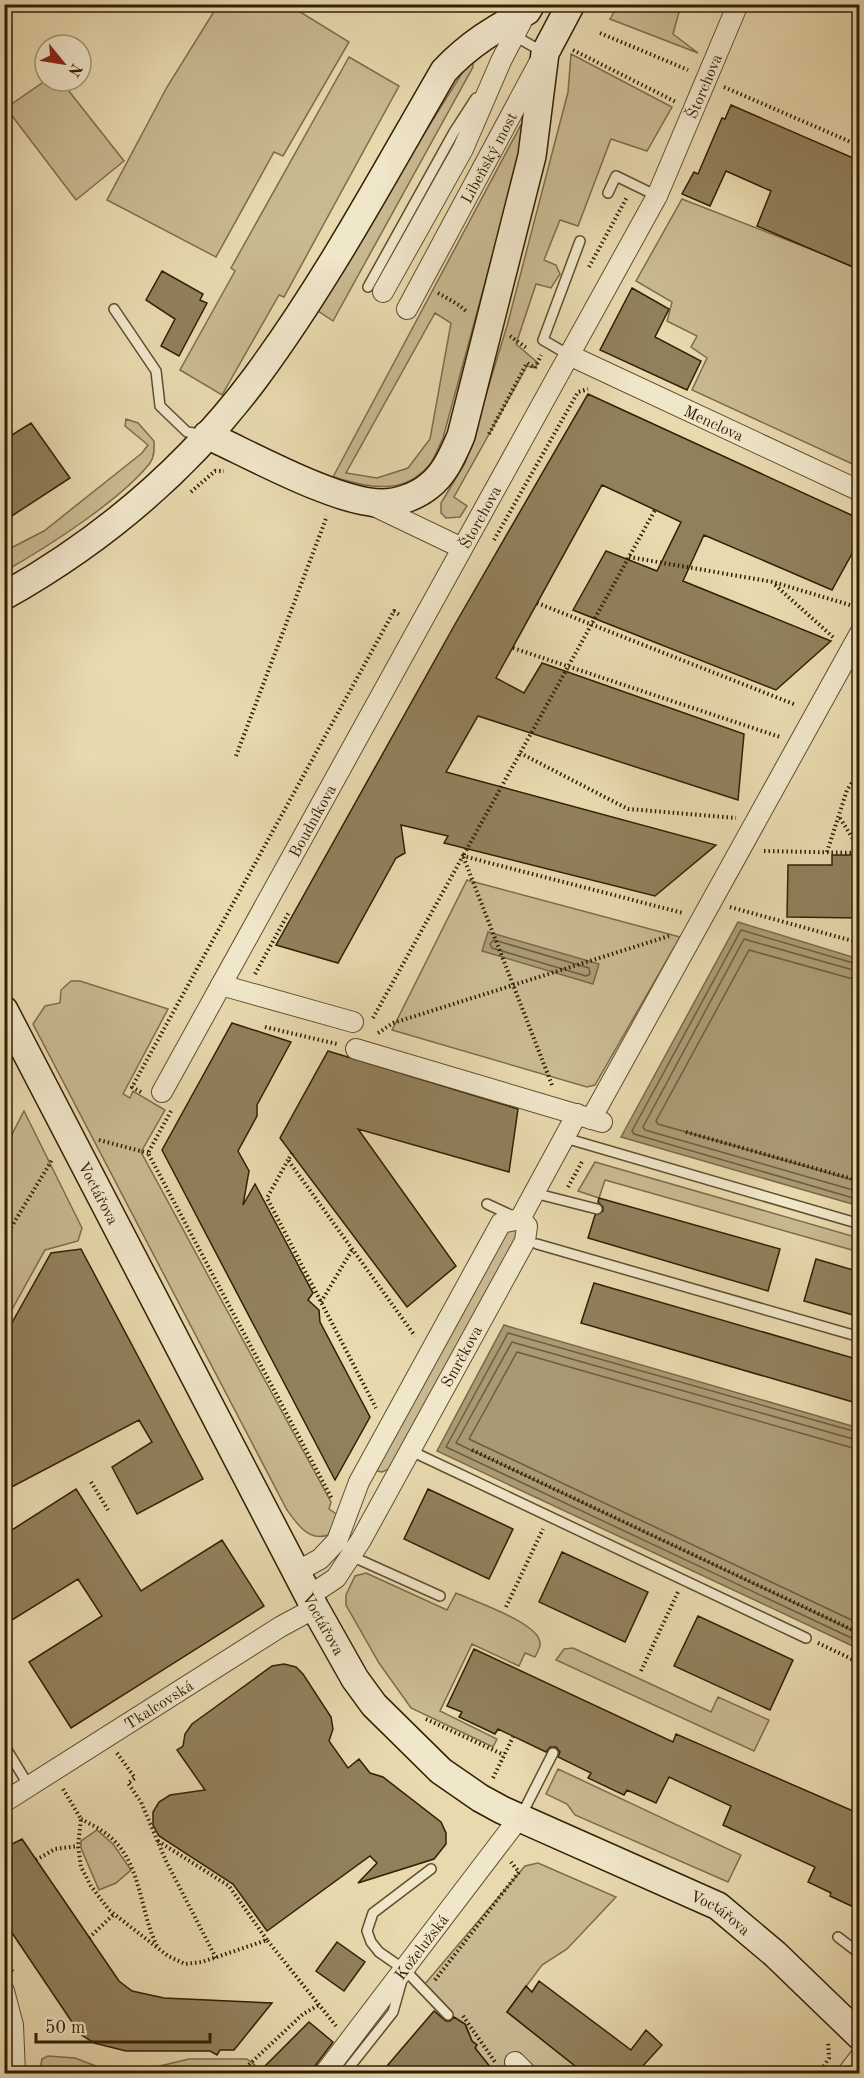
<svg xmlns="http://www.w3.org/2000/svg" width="864" height="2078" font-family="'Old Standard TT',serif">
  <style>
    .green { fill: #c9b991; stroke: #7e6c4a; stroke-width: 1.5; fill-rule: evenodd }
    .water { fill: #aa9a74; stroke: #7a6947; stroke-width: 1.5 }
    .lines { fill: none; stroke-linecap: round; stroke-linejoin: round }
    .shore { stroke: #6e5c3c; stroke-width: 1.5 }
    .building { fill: #91805c; stroke: #321f03; stroke-width: 1.5 }
    .lane-casing { stroke: #604e2e; stroke-width: 12 }
    .street-casing { stroke: #604e2e; stroke-width: 22 }
    .secondary-casing { stroke: #321f03; stroke-width: 30 }
    .path { stroke: #321f03; stroke-width: 4; stroke-dasharray: 1.5 3; stroke-linecap: butt }
    .lane { stroke: #f0e6ca; stroke-width: 9 }
    .street { stroke: #f0e6ca; stroke-width: 20 }
    .secondary { stroke: #f0e6ca; stroke-width: 27 }
    .labels { text-anchor: middle; stroke-width: 4.5; stroke-linejoin: round; paint-order: stroke }
    .street-label { font-size: 16px; fill: #321f03; stroke: #f0e6ca }
  </style>
  <rect width="100%" height="100%" fill="#e8d9ae"/>
  <filter id="stains"><feTurbulence type="fractalNoise" baseFrequency=".00333" numOctaves="4"/><feColorMatrix values="0 0 0 0 .2 0 0 0 0 .09 0 0 0 0 .02 0 0 0 .5 -.17"/></filter>
  <radialGradient id="worn" r=".72"><stop offset=".6" stop-color="#630" stop-opacity="0"/><stop offset="1" stop-color="#630" stop-opacity=".3"/></radialGradient>
  <path class="green" d="M 218,5 L 289,5 L 349,42 L 283,156 L 274,152 L 216,257 L 107,200 L 167,87 Z
    M 618,5 L 681,5 L 673,34 L 698,53 L 610,19 Z
    M 571,54 L 672,107 L 647,151 L 611,139 L 578,226 L 560,220 L 544,260 L 556,265 L 560,274 L 551,288 L 536,284 L 516,344 L 538,363 L 535,368 L 527,366 L 454,497 L 467,506 L 460,517 L 446,518 L 441,513 L 441,503 L 465,463 L 507,326 L 568,92 Z
    M 349,57 L 399,86 L 284,297 L 279,295 L 222,395 L 180,370 L 235,271 L 231,268 Z
    M 473,60 L 473,67 L 333,321 L 315,309 L 467,65 Z
    M 45,81 L 61,81 L 124,161 L 76,200 L 6,108 Z
    M 523,121 L 528,124 L 443,438 C 439,446 435,457 430,464 C 403,498 367,486 333,477 ZM 435,313 L 451,323 L 430,439 L 408,468 L 377,478 L 346,473 Z
    M 682,199 L 859,268 L 859,467 L 692,390 L 707,358 L 691,347 L 697,336 L 667,321 L 672,302 L 636,281 Z
    M 126,419 L 138,423 L 154,441 C 154,448 155,456 150,463 C 121,500 46,548 5,571 L 5,551 L 44,531 L 142,453 L 148,445 L 125,426 Z
    M 467,880 L 680,937 L 595,1085 L 587,1087 L 392,1030 Z
    M 71,981 L 80,981 L 168,1009 L 123,1094 L 130,1098 L 133,1091 L 165,1110 L 141,1152 L 331,1502 L 329,1509 L 338,1515 L 328,1535 C 309,1542 297,1524 287,1510 L 33,1024 L 45,1006 L 60,1003 L 61,990 Z
    M 24,1111 L 82,1228 L 78,1241 L 45,1250 L 5,1322 L 5,1148 Z
    M 595,1162 L 859,1238 L 859,1252 L 605,1180 L 599,1198 L 578,1191 Z
    M 519,1227 L 517,1239 L 389,1469 L 382,1472 L 377,1471 L 376,1463 L 503,1233 Z
    M 366,1573 L 447,1610 L 456,1593 C 474,1601 532,1621 539,1639 C 542,1645 538,1651 535,1657 L 525,1653 L 519,1666 L 472,1644 L 440,1711 L 497,1739 L 493,1747 L 411,1708 L 379,1663 L 346,1605 L 346,1595 L 355,1576 Z
    M 573,1648 L 711,1712 L 718,1697 L 769,1720 L 754,1751 L 556,1660 L 564,1649 Z
    M 558,1769 L 741,1855 L 728,1882 L 575,1815 L 567,1804 L 546,1794 Z
    M 97,1830 L 113,1844 L 131,1870 L 116,1883 L 99,1890 L 81,1848 L 81,1841 Z
    M 538,1863 L 616,1897 L 567,1949 L 542,1965 L 507,2012 L 584,2073 L 543,2073 L 520,2058 L 501,2073 L 495,2073 L 475,2048 L 477,2045 L 472,2041 L 466,2025 L 448,2015 L 424,1985 L 525,1866 Z
    M 48,2056 L 75,2058 L 101,2068 L 139,2071 L 189,2059 L 247,2059 L 265,2073 L 39,2074 L 42,2059 Z"/>
  <path class="water" d="M 738,922 L 859,959 L 859,1206 L 621,1137 Z
    M 488,932 L 599,964 L 593,984 L 482,951 Z
    M 504,1325 L 859,1428 L 859,1649 L 437,1451 Z"/>
  <g class="lines">
    <path class="shore" d="M 494,940 L 589,968 L 590,974 L 586,976 L 492,948 L 490,944 Z
      M 860,965 L 741,930 L 632,1131 L 634,1134 L 860,1200
      M 860,972 L 744,939 L 643,1127 L 645,1130 L 860,1192
      M 860,981 L 749,950 L 656,1121 L 658,1124 L 860,1182
      M 860,1433 L 508,1333 L 446,1447 L 860,1642
      M 860,1441 L 512,1342 L 456,1443 L 860,1634
      M 860,1450 L 517,1352 L 469,1439 L 860,1624"/>
  </g>
  <path class="building" d="M 731,105 L 860,161 L 860,270 L 757,226 L 771,191 L 726,171 L 710,206 L 682,194 L 694,172 L 698,174 L 722,118 L 725,119 Z
    M 162,271 L 203,294 L 200,300 L 207,303 L 179,356 L 161,346 L 175,319 L 146,300 Z
    M 632,288 L 669,309 L 655,337 L 701,361 L 687,390 L 600,350 Z
    M 588,394 L 860,519 L 860,539 L 832,590 L 704,535 L 683,581 L 831,641 L 776,690 L 573,610 L 606,551 L 657,571 L 681,522 L 602,485 L 496,678 L 524,693 L 542,663 L 744,734 L 738,800 L 478,716 L 446,772 L 716,845 L 655,896 L 444,843 L 448,836 L 401,825 L 405,853 L 396,858 L 338,963 L 276,945 L 454,626 Z
    M 31,423 L 70,478 L 4,521 L 4,440 Z
    M 832,855 L 860,855 L 860,918 L 787,917 L 788,865 L 832,865 Z
    M 232,1023 L 291,1042 L 257,1105 L 257,1116 L 238,1151 L 249,1171 L 243,1205 L 255,1184 L 313,1293 L 308,1300 L 319,1310 L 320,1322 L 370,1417 L 335,1480 L 162,1150 Z
    M 328,1051 L 518,1109 L 509,1172 L 358,1129 L 456,1266 L 407,1307 L 280,1138 Z
    M 599,1198 L 780,1249 L 768,1291 L 588,1238 L 595,1215 L 603,1211 L 603,1207 L 598,1202 Z
    M 81,1249 L 203,1479 L 137,1514 L 112,1467 L 152,1442 L 139,1420 L 4,1491 L 4,1337 L 51,1253 Z
    M 816,1259 L 860,1272 L 860,1317 L 804,1301 Z
    M 594,1283 L 860,1360 L 860,1379 L 853,1402 L 581,1323 Z
    M 76,1489 L 141,1591 L 222,1540 L 264,1606 L 71,1728 L 29,1662 L 102,1616 L 78,1579 L 4,1625 L 4,1535 Z
    M 428,1489 L 513,1529 L 489,1579 L 404,1539 Z
    M 562,1552 L 648,1592 L 625,1642 L 539,1602 Z
    M 698,1616 L 793,1660 L 770,1710 L 674,1666 Z
    M 474,1649 L 673,1742 L 676,1734 L 860,1814 L 860,1910 L 830,1896 L 831,1893 L 808,1882 L 815,1867 L 723,1825 L 731,1806 L 669,1777 L 656,1803 L 627,1790 L 624,1795 L 588,1778 L 591,1773 L 558,1757 L 560,1752 L 556,1747 L 550,1747 L 546,1752 L 498,1729 L 495,1734 L 459,1717 L 462,1712 L 447,1706 Z
    M 284,1664 L 296,1667 L 303,1674 L 331,1717 L 333,1729 L 329,1741 L 348,1768 L 359,1759 L 370,1773 L 383,1777 L 441,1822 L 446,1833 L 446,1844 L 434,1859 L 358,1883 L 377,1863 L 370,1856 L 267,1931 L 233,1884 L 159,1836 L 153,1825 L 153,1812 L 159,1802 L 170,1795 L 205,1790 L 177,1750 L 183,1746 L 185,1734 L 192,1724 L 272,1666 Z
    M 22,1839 L 119,1981 L 132,1991 L 164,1998 L 272,2003 L 234,2050 L 220,2050 L 217,2055 L 210,2051 L 126,2051 L 94,2043 L 80,2034 L 4,1921 L 4,1848 Z
    M 337,1942 L 365,1962 L 344,1991 L 316,1971 Z
    M 539,1981 L 631,2050 L 646,2030 L 662,2045 L 641,2068 L 631,2073 L 584,2073 L 507,2012 L 526,1986 L 532,1992 Z
    M 434,2011 L 446,2021 L 450,2021 L 454,2017 L 465,2024 L 472,2041 L 477,2045 L 475,2048 L 495,2073 L 381,2073 Z
    M 309,2022 L 333,2042 L 315,2066 L 307,2073 L 258,2073 Z"/>
  <g class="lines">
    <g class="lane-casing">
      <path id="lane" d="M 513,35 L 543,52
        M 608,193 L 616,176 L 657,196
        M 368,287 L 454,132 L 476,98
        M 114,309 L 156,371 L 160,406 L 187,432 L 202,434
        M 569,355 L 543,340 L 580,241
        M 565,1138 L 860,1224
        M 534,1193 L 597,1209
        M 487,1204 L 515,1217
        M 537,1244 L 860,1337
        M 409,1450 L 806,1638
        M 351,1556 L 440,1596
        M 4,1745 L 29,1786
        M 521,1816 L 553,1753
        M 431,1869 L 373,1913 L 367,1931 L 371,1942 L 379,1952 L 405,1970 L 448,2015
        M 838,1937 L 860,1954
        M 344,2074 L 393,2012 L 402,1980"/>
    </g>
    <g class="street-casing">
      <g id="street">
        <path d="M 383,292 L 463,149 L 501,61 L 527,11"/>
        <path id="s1" d="M 407,309 L 539,63"/>
        <path id="s2" d="M 569,355 L 860,491"/>
        <path d="M 370,504 L 462,548"/>
        <path d="M 221,985 L 353,1022"/>
        <path d="M 356,1049 L 602,1122"/>
        <path id="s3" d="M 162,1092 L 657,196 L 738,4"/>
        <path d="M 591,1119 L 860,633"/>
        <path d="M 520,1219 L 577,1114"/>
        <path d="M 296,1572 L 320,1559 L 337,1541 L 359,1482 L 495,1234 L 501,1223 L 520,1219 L 527,1226 L 525,1241 L 361,1540 L 336,1578 L 309,1596"/>
        <path id="s4" d="M 4,1802 L 280,1627 L 315,1608"/>
        <path d="M 4,1991 L 13,2025 L 15,2074"/>
        <path d="M 515,2062 L 527,2074"/>
        <path id="s5" d="M 324,2074 L 519,1818"/>
        <path d="M 847,2074 L 860,2057"/>
      </g>
    </g>
    <g class="secondary-casing">
      <g id="secondary">
        <path d="M 207,435 C 251,455 337,503 382,503 C 398,503 417,496 429,486 C 445,474 453,454 461,436 L 532,156 L 545,53 L 571,4"/>
        <path d="M 4,596 C 102,541 189,467 256,377 C 327,281 384,174 444,71 C 469,44 495,29 527,11 L 531,4"/>
        <path id="s6" d="M 4,1010 L 315,1608 L 355,1679 L 374,1705 L 441,1771 L 480,1798 L 502,1810 L 718,1906 L 775,1954 L 860,2036"/>
      </g>
    </g>
    <path class="path" d="M 600,33 L 688,70
      M 573,50 L 676,102
      M 724,87 L 860,146
      M 589,267 L 627,197
      M 438,293 L 459,305 L 467,312
      M 510,336 L 528,349
      M 489,434 L 527,363 L 535,368 L 541,355
      M 191,492 L 215,471 L 224,471
      M 494,540 L 578,392 L 588,389
      M 629,557 L 773,582 L 860,608
      M 775,585 L 834,638
      M 537,603 L 796,705
      M 513,648 L 780,737
      M 520,753 L 628,809 L 736,818
      M 236,756 L 327,516
      M 840,818 L 860,850
      M 764,851 L 860,853
      M 827,852 L 847,790 L 860,771
      M 730,907 L 860,943
      M 255,974 L 289,912
      M 373,1018 L 463,856 L 683,913
      M 265,1027 L 337,1044
      M 378,1033 L 393,1023 L 669,936
      M 552,1085 L 463,856 L 655,510
      M 141,1092 L 132,1087 L 394,611 L 401,616
      M 171,1111 L 148,1153 L 332,1499
      M 686,1132 L 860,1181
      M 99,1140 L 148,1153
      M 292,1153 L 288,1160 L 415,1336
      M 288,1160 L 267,1198 L 376,1408
      M 568,1187 L 583,1160
      M 4,1239 L 52,1160
      M 321,1302 L 352,1250
      M 472,1450 L 857,1632
      M 91,1482 L 108,1510
      M 506,1607 L 543,1529
      M 818,1643 L 860,1663
      M 641,1671 L 678,1592
      M 426,1719 L 504,1755
      M 117,1753 L 135,1778 L 128,1783 L 141,1802 L 166,1861 L 216,1958
      M 493,1778 L 513,1737
      M 63,1789 L 81,1819 L 78,1846 L 81,1867 L 91,1886 L 109,1910 L 168,1956 L 185,1964 L 202,1962 L 267,1940 L 336,2026
      M 81,1819 C 90,1824 101,1829 109,1836 C 142,1863 139,1910 157,1946
      M 158,1841 L 229,1886 L 267,1940
      M 36,1860 L 55,1849 L 78,1846
      M 89,1938 L 114,1914
      M 4,1954 L 13,1973
      M 435,1980 L 519,1872 L 511,1862
      M 463,2016 L 495,2062
      M 239,2074 L 303,2014 L 319,2005
      M 819,2074 L 829,2058 L 828,2041"/>
    <use href="#lane" class="lane"/>
    <use href="#street" class="street"/>
    <use href="#secondary" class="secondary"/>
  </g>
  <g class="labels">
    <g class="street-label">
      <text dy="6" stroke="none"><textPath href="#s3" startOffset="1143">Štorchova</textPath></text>
      <text dy="6" stroke="none"><textPath href="#s1" startOffset="172">Libeňský most</textPath></text>
      <text dy="6" stroke="none"><textPath href="#s2" startOffset="160">Menclova</textPath></text>
      <text dy="6" stroke="none"><textPath href="#s3" startOffset="657">Štorchova</textPath></text>
      <text dy="6" stroke="none"><textPath href="#s3" startOffset="310">Boudníkova</textPath></text>
      <text dy="6" stroke="none"><textPath href="#s6" startOffset="206">Voctářova</textPath></text>
      <text transform="translate(461 1356) rotate(-61)" y="6">Smrčkova</text>
      <text dy="6" stroke="none"><textPath href="#s6" startOffset="692">Voctářova</textPath></text>
      <text dy="6" stroke="none"><textPath href="#s4" startOffset="183">Tkalcovská</textPath></text>
      <text dy="6" stroke="none"><textPath href="#s6" startOffset="1196">Voctářova</textPath></text>
      <text dy="6" stroke="none"><textPath href="#s5" startOffset="160">Koželužská</textPath></text>
    </g>
  </g>
  <rect width="864" height="2078" fill="none" stroke="#e8d9ae" stroke-width="24"/>
  <rect x="6" y="6" width="852" height="2066" fill="none" stroke="#321f03" stroke-width="3"/>
  <rect x="12" y="12" width="840" height="2054" fill="none" stroke="#321f03" stroke-width="1.5"/>
  <g transform="translate(63 63) rotate(120)"><circle r="28" fill="#f0e6ca" stroke="#a4967a" stroke-width="1.5"/>
  <path d="M0-4.5L10 22L0 15L-10 22Z" fill="#8f2418"/>
  <text y="-9" font-size="16" font-weight="bold" text-anchor="middle" fill="#321f03">N</text>
  </g>
  <path d="M36 2033v9h174v-9" fill="none" stroke="#321f03" stroke-width="3"/>
  <text x="45" y="2033" font-size="18" fill="#321f03" stroke="#f0e6ca" stroke-width="4.5" paint-order="stroke">50 m</text>
  <rect width="100%" height="100%" filter="url(#stains)"/>
  <rect width="100%" height="100%" fill="url(#worn)"/>
</svg>
